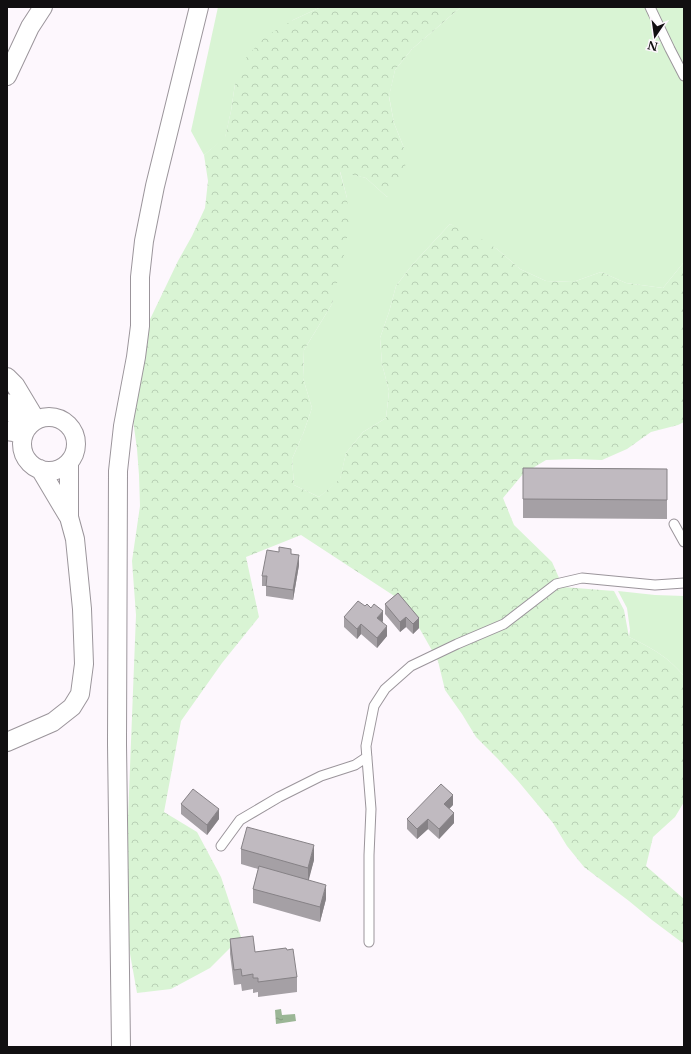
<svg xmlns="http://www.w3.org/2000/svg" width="691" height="1054" font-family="'Libre Baskerville',serif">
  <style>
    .grass { fill: #d9f4d4 }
    .forest { fill: url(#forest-crowns) }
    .water { fill: url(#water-ripples) }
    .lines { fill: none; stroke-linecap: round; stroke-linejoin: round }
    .lane-casing { stroke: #9b959b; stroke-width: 11 }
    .street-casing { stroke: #9b959b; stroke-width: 20 }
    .lane { stroke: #fff; stroke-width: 9 }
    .street { stroke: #fff; stroke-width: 18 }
    .wall { fill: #a5a0a5 }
    .shaded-wall { fill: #868286 }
    .building { fill: #c0bac0; stroke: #868286 }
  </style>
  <defs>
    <pattern id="forest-crowns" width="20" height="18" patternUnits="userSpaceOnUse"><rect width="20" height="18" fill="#d9f4d4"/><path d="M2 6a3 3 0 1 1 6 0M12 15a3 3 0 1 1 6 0" fill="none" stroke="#b9d0b5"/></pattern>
    <pattern id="water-ripples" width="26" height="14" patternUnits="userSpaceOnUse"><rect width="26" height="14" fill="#9bb696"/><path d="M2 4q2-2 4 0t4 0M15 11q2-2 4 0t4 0" fill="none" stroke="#849b80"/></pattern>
  </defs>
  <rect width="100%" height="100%" fill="#fdf7fd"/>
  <path class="grass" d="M 218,7 L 321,7 L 293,20 L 235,84 L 231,111 L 225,138 L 204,155 L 191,131 Z
    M 461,7 L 684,7 L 684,262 L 663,288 L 626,283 L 601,272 L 573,282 L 546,281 L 520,269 L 497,249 L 450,224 L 412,265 L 396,286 L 389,312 L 380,338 L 382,364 L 389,391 L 386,418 L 363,432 L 346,453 L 340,480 L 319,497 L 294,485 L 292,459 L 303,434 L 312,408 L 303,378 L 304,350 L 332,304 L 347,198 L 340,171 L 366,178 L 387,197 L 404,148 L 394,123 L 389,96 L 395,70 L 412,49 Z
    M 618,591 L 655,595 L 684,596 L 684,676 C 667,656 652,648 629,637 L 630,630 L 627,608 Z"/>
  <path class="forest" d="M 321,7 L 461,7 L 412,49 L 395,70 L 389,97 L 394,123 L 404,148 L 406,176 L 387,197 L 366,178 L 340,172 L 347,198 L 349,224 L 345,251 L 332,304 L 304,350 L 303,378 L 312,408 L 303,434 L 292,459 L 294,485 L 319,497 L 340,479 L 346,453 L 363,432 L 386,418 L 389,391 L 382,364 L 380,338 L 389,312 L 396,286 L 412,265 L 450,224 L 475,235 L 497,249 L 520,269 L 546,281 L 573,282 L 601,272 L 626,283 L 663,288 L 684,262 L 684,422 L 678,425 L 651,432 L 627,449 L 602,460 L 575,459 L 546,460 L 523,474 L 503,498 L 514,525 L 552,562 L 563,587 L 614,591 L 624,610 L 629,637 C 652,648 667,656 684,676 L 684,802 L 675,817 L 653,837 L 646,866 L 684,899 L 684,944 L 652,920 L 629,901 L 584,867 L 567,846 L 553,823 L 518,781 L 498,759 L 476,737 L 462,714 L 445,690 L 438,661 L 405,603 L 301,535 L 246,557 L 259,617 L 222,663 L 181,721 L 164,812 L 197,832 L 221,877 L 241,937 L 210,968 L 171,989 L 137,993 L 124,920 L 136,615 L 132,561 L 140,506 L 139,475 L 137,449 L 129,391 L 142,336 L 178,261 L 192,236 L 205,208 L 208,181 L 204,155 L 225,137 L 231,111 L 235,84 L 247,56 L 266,36 L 293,20 Z"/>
  <path class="water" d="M 281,1009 L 282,1015 L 295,1014 L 296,1021 L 276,1024 L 275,1010 Z"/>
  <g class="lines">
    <g class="lane-casing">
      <path id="lane" d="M 650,7 L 670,49 L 684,76
        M 674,524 L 684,542
        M 221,846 L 240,820 L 279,797 L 321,776 L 355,765 L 367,757
        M 369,942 L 369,855 L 371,809 L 366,746 L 374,706 L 385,689 L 411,666 L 457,644 L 504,624 L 556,584 L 582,578 L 655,585 L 684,583"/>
    </g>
    <g class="street-casing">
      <path id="street" d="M 7,76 L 30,27 L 43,7
        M 7,377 L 15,385 L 36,420
        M 7,403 L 25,431
        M22 444a27 27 0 1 1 54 0a27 27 0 1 1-54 0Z
        M 7,431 L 14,432 L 23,436
        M 40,469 L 68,516
        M 7,742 L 53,722 L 72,707 L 80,694 L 84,664 L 82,609 L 75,539 L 69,517 L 69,463
        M 121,1047 L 117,744 L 118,471 L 123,426 L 136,357 L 140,326 L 140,277 L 144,241 L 155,186 L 199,7"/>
    </g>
    <use href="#lane" class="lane"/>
    <use href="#street" class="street"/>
  </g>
  <path class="wall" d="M 523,468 L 667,469 L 667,519 L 523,518 Z
    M 291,554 L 299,565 L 293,600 L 266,596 L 266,586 L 262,586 L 262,576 Z
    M 398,593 L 419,628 L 413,634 L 406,627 L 400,632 L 385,614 L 385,604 Z
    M 344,617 L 383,621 L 382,622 L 387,636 L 377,648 L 361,634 L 357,639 L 344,627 Z
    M 181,804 L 219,819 L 207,835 L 181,814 Z
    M 453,805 L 449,809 L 454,823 L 439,839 L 428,829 L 417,839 L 407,829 L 407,819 Z
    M 241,849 L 314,860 L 308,880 L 326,899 L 320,922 L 253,903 L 253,889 L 258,869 L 241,864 Z
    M 230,939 L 255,952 L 287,950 L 297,977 L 297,992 L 258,997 L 258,992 L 253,993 L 253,989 L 242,991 L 241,984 L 234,985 L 230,954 Z"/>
  <path class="shaded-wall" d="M 299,555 L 299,565 L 293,600 L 293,590 Z
    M 383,611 L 383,621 L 377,628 L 377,618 Z
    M 406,617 L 406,627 L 400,632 L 400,622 Z
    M 419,618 L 419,628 L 413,634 L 413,624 Z
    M 361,624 L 361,634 L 357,639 L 357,629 Z
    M 387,626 L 387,636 L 377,648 L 377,638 Z
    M 453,795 L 453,805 L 444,814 L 444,804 Z
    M 219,809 L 219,819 L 207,835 L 207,825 Z
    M 454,813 L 454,823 L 439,839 L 439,829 Z
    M 428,819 L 428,829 L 417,839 L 417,829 Z
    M 314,845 L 314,860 L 308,883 L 308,868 Z
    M 326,885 L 326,899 L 320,922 L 320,907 Z"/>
  <path class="building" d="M 523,468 L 667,469 L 667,500 L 523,499 Z
    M 279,547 L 291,549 L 291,554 L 299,555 L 293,590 L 266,586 L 267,576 L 262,576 L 267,550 L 279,552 Z
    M 398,593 L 419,618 L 413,624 L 406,617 L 400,622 L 385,604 Z
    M 358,601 L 365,606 L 367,604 L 371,608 L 374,604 L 383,611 L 377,618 L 387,626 L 377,638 L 361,624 L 357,629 L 344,617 Z
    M 441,784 L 453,795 L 444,804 L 454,813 L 439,829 L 428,819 L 417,829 L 407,819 Z
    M 193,789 L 219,809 L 207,825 L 181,804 Z
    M 247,827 L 314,845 L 308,868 L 241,849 Z
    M 259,866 L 326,885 L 320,907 L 253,889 Z
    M 253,936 L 255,952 L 286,948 L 287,950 L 293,949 L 297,977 L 258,982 L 258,978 L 253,978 L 253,974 L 242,976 L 241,969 L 234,970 L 230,939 Z"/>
  <rect width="691" height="1054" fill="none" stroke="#110f11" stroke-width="16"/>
  <g transform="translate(655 36) rotate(193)" stroke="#fdf7fd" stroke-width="3" paint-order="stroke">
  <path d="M0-3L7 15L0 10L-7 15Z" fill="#110f11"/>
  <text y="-6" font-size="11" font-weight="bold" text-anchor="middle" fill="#110f11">N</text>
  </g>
</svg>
